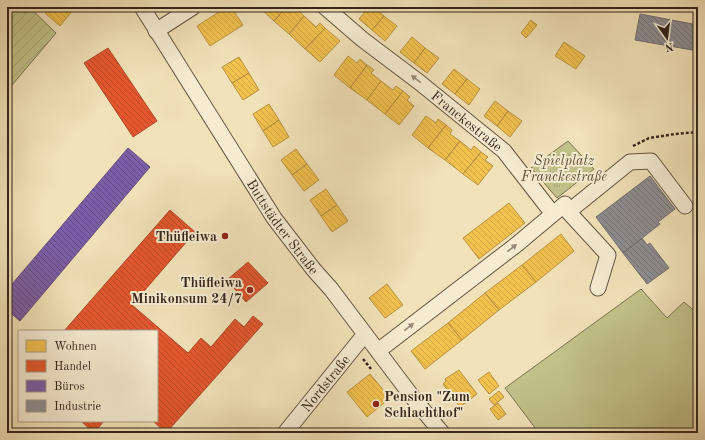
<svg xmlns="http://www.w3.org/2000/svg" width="705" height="440" font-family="'Old Standard TT',serif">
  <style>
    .grass { fill: #c2c18a; stroke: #7b7352 }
    .park { fill: url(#park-tufts); stroke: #7b7352 }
    .garden { fill: url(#garden-furrows); stroke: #7b7352 }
    .homes { fill: url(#homes-back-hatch); stroke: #b9923f }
    .shops { fill: url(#shops-back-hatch); stroke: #af4828 }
    .offices { fill: url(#offices-back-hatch); stroke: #664d7d }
    .industry { fill: url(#industry-back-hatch); stroke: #726e6e }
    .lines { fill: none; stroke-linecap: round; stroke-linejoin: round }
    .minor-casing { stroke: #645442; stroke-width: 17 }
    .path { stroke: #34251b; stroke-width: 2.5; stroke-dasharray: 3 2; stroke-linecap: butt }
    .minor { stroke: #f7ecd2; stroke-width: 15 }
    .oneway { fill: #968876 }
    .poi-dot { fill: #8f2418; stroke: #f7ecd2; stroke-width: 1.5 }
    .labels { text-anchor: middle; stroke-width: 4; stroke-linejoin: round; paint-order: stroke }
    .street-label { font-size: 14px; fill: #34251b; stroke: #f7ecd2 }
    .park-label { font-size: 14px; font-style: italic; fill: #584c37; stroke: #f7ecd2 }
    .poi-label { font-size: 14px; font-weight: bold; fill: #34251b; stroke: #f7ecd2; text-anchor: end }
  </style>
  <defs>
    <pattern id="park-tufts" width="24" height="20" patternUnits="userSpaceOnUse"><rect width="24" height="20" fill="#c2c18a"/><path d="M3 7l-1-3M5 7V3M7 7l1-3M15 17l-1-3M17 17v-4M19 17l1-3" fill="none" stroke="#a7a676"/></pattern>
    <pattern id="garden-furrows" width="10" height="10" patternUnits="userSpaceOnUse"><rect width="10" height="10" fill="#c2c18a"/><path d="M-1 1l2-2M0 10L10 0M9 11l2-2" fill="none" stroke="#a7a676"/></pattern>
    <pattern id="homes-back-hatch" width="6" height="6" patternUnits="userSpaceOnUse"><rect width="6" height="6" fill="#f2c14e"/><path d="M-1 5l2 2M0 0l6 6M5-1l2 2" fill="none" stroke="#d0a644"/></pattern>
    <pattern id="shops-back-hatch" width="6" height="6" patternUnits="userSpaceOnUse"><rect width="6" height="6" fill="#e4572e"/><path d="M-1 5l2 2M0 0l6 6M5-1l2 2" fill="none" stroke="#ba4826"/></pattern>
    <pattern id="offices-back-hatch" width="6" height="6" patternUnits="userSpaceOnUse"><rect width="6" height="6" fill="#7b5ea7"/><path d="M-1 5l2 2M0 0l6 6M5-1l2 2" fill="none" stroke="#60497f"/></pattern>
    <pattern id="industry-back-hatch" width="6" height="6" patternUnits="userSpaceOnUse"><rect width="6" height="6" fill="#8d8d92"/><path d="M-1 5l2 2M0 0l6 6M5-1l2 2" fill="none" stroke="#747376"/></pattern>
  </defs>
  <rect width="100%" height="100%" fill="#f2e2b9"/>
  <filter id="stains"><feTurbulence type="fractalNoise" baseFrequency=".005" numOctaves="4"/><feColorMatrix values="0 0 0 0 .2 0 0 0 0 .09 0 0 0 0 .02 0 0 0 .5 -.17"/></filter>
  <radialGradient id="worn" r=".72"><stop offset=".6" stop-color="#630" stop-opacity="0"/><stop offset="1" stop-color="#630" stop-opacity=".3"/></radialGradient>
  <path class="grass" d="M 641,289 L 667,318 L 684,302 L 698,314 L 698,433 L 539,433 L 505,388 Z"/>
  <path class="park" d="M 568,141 L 594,169 L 557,198 L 531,168 Z"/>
  <path class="garden" d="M 7,7 L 18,7 L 25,13 L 29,7 L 56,33 L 7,91 Z"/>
  <path class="homes" d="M 50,7 L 70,7 L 73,10 L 60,26 L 45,13 Z
    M 227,7 L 231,7 L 243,25 L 210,46 L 197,26 Z
    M 260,7 L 286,7 L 274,21 L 260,8 Z
    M 286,7 L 297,7 L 296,8 L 304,16 L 289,34 L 274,21 Z
    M 369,7 L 374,7 L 384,16 L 372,30 L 359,19 Z
    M 304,16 L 316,27 L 320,23 L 325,28 L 305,49 L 289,34 Z
    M 384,16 L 397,26 L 385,41 L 372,30 Z
    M 531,20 L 537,25 L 526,38 L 521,33 Z
    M 325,28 L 340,41 L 320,62 L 305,49 Z
    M 412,37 L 425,48 L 414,63 L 400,52 Z
    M 564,42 L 585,56 L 576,69 L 555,56 Z
    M 425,48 L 439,58 L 427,73 L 414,63 Z
    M 348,56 L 357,63 L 360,59 L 367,65 L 350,88 L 334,75 Z
    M 239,57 L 249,73 L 232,83 L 222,67 Z
    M 367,65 L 374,70 L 371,73 L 381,81 L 367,100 L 350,88 Z
    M 454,69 L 467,79 L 455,94 L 442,84 Z
    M 249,73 L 259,90 L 243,100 L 232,83 Z
    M 467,79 L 480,89 L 469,105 L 455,94 Z
    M 381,81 L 393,90 L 396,86 L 403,91 L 385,114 L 367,100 Z
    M 403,91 L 410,97 L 407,100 L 414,106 L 399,125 L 385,114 Z
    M 495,101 L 508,111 L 497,126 L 484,116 Z
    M 269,104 L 279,120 L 263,131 L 253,114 Z
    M 508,111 L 522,121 L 510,137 L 497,126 Z
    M 426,116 L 436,123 L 438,119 L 446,125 L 428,148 L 412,135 Z
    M 279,120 L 289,137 L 273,147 L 263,131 Z
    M 446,125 L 452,130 L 450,134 L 460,141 L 445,160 L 428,148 Z
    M 460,141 L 471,150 L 474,146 L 481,152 L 463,174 L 445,160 Z
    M 296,149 L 307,164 L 292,175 L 281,160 Z
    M 481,152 L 488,157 L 485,160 L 493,166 L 478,185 L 463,174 Z
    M 307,164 L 319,180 L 304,191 L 292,175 Z
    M 326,189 L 337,205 L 321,216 L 310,200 Z
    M 509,203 L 525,223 L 479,259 L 463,238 Z
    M 337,205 L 348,221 L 332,232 L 321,216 Z
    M 561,234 L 574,251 L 536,282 L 522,265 Z
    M 522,265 L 536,282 L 499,310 L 485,293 Z
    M 387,284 L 403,305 L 385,318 L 369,298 Z
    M 485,293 L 499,310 L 462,340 L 448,323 Z
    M 448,323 L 462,340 L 425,369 L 411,351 Z
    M 459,370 L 477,394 L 460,407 L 443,384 L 446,381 L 445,379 Z
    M 489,372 L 499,386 L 489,394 L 478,380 Z
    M 370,374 L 390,398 L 367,417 L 347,392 Z
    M 499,391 L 504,397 L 494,405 L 489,399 Z
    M 498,403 L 506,414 L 498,420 L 490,409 Z"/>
  <path class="shops" d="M 108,48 L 157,121 L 133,137 L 84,63 Z
    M 170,210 L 195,232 L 132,305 L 188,353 L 201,338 L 211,347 L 235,319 L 244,327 L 253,316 L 263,324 L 166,433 L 153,421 L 157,421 L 157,331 L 64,331 Z
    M 248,262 L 268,283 L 246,302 L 227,280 Z
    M 81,421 L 104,421 L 94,433 Z"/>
  <path class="offices" d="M 128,148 L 150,167 L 20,321 L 7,310 L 7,290 Z"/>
  <path class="industry" d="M 640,14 L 698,25 L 698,51 L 635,40 Z
    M 650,176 L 675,209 L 658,222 L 660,224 L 623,253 L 596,217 Z
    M 642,238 L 647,245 L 650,243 L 669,268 L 647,284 L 623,253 Z"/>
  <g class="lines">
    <g class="minor-casing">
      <g id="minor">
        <path id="s1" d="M 142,7 L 274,218 L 314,270 L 331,289 L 414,399 L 442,433"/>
        <path id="s2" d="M 325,7 L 362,39 L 419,82 L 504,151 L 553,214"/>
        <path d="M 156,31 L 193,7"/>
        <path d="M 563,206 L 573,208 L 630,162 L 651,161 L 685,206"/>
        <path d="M 563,206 L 608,255 L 598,288"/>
        <path d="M 378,351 L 516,245 L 565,204"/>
        <path id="s3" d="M 285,433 L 365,334"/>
      </g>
    </g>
    <path class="path" d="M 633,146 L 649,138 L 675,134 L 698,132
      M 363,359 L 371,369"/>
    <use href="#minor" class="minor"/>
  </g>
  <defs><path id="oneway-solid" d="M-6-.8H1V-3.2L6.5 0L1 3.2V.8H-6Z"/></defs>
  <g class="oneway">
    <use href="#oneway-solid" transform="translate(416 79) rotate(-143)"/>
    <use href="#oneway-solid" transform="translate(512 248) rotate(-38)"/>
    <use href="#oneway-solid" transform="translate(409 327) rotate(-38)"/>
  </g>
  <g class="poi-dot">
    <circle cx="225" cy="236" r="4"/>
    <circle cx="250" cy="290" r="4"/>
    <circle cx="376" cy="404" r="4"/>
  </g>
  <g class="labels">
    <g class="street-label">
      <text dy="5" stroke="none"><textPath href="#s2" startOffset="182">Franckestraße</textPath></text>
      <text dy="5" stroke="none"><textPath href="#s1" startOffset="261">Buttstädter Straße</textPath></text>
      <text dy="5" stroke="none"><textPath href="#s3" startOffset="64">Nordstraße</textPath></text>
    </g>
    <g class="park-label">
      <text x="564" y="165">Spielplatz<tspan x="564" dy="16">Franckestraße</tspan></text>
    </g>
    <g class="poi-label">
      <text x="217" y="241">Thüfleiwa</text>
      <text x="242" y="287">Thüfleiwa<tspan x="242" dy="16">Minikonsum 24/7</tspan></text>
      <text x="384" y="401" text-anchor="start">Pension "Zum<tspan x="384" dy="16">Schlachthof"</tspan></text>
    </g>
  </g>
  <rect width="705" height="440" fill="none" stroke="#f2e2b9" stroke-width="24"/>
  <rect x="8" y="8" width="689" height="424" fill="none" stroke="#34251b" stroke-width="2"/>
  <rect x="12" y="12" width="681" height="416" fill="none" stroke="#34251b"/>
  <rect x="18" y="330" width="140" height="92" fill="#f7ecd2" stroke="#a99c89"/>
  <rect x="26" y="340" width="20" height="12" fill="#f2c14e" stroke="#a99c89"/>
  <text x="54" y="350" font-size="12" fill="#34251b">Wohnen</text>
  <rect x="26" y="360" width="20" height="12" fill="#e4572e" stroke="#a99c89"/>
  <text x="54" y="370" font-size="12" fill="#34251b">Handel</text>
  <rect x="26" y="380" width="20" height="12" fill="#7b5ea7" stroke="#a99c89"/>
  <text x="54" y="390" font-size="12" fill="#34251b">Büros</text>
  <rect x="26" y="400" width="20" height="12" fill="#8d8d92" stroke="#a99c89"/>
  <text x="54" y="410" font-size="12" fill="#34251b">Industrie</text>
  <g transform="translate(667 38) rotate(166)" stroke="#f7ecd2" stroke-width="3" paint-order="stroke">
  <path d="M0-3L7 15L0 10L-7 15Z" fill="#34251b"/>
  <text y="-6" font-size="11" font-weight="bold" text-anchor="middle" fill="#34251b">N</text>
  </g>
  <rect width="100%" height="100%" filter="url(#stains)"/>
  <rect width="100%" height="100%" fill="url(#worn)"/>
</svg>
